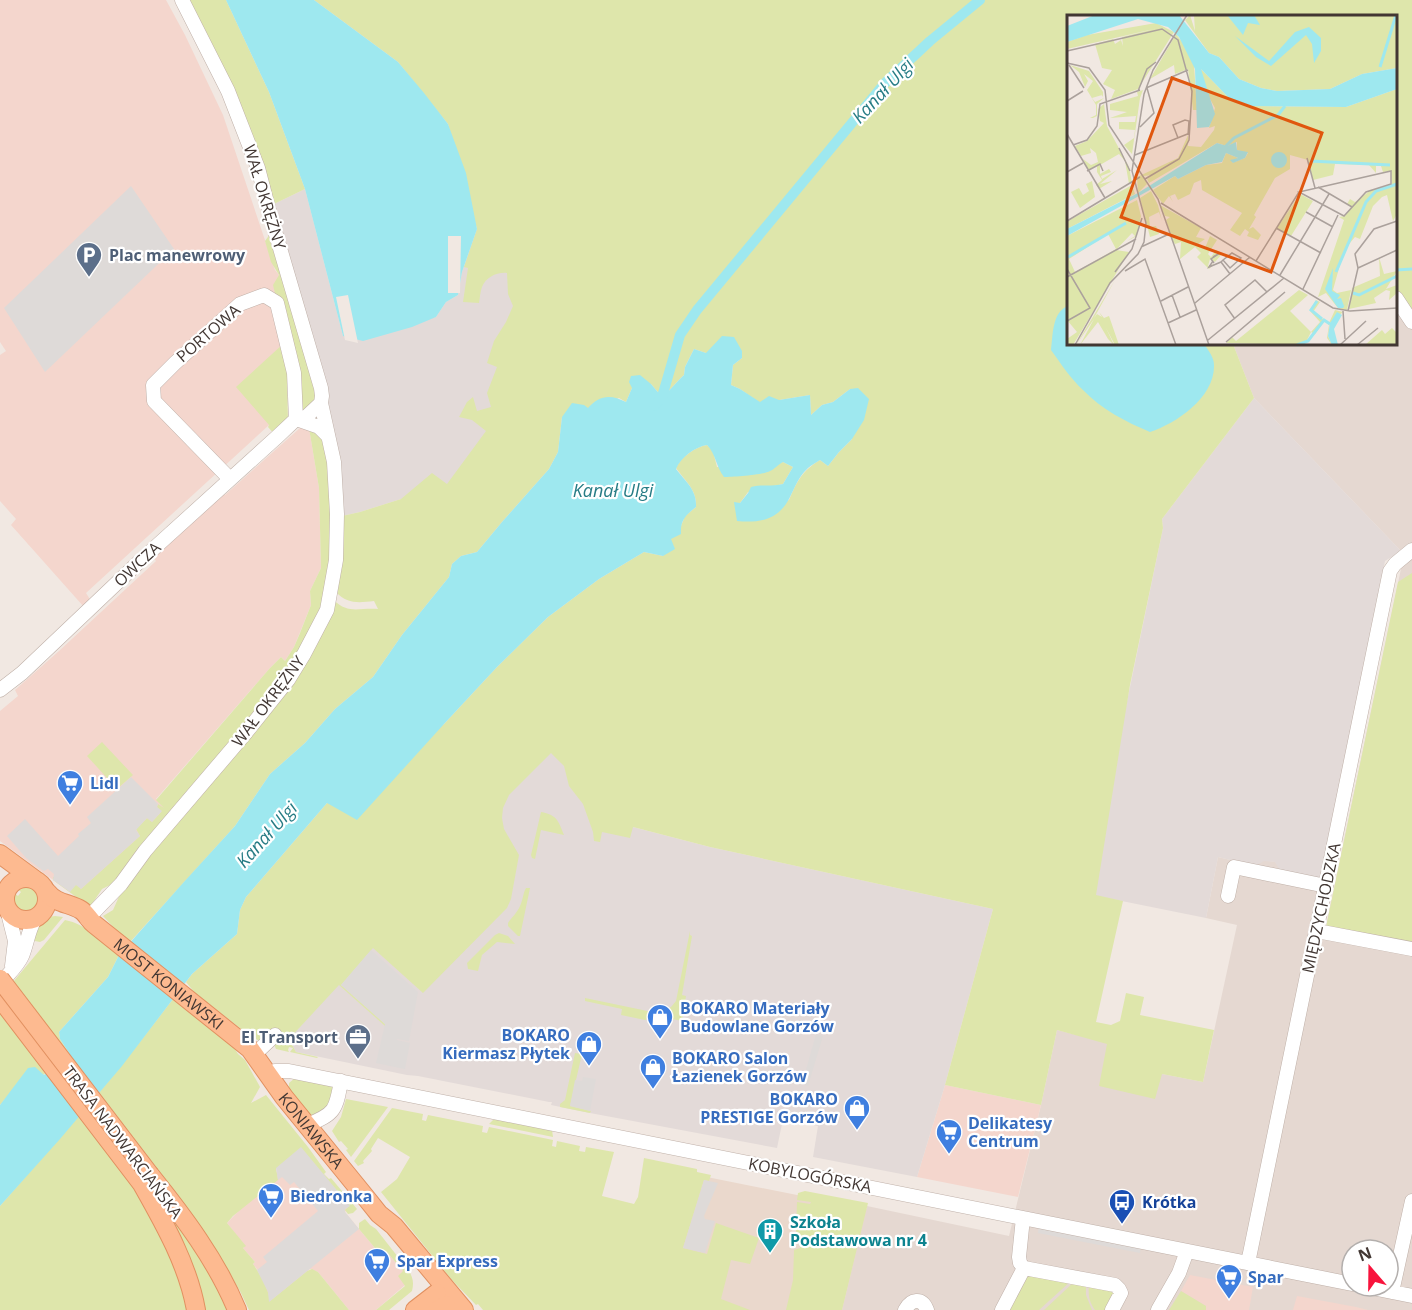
<svg xmlns="http://www.w3.org/2000/svg" width="1412" height="1310" font-family="'Open Sans',sans-serif">
  <style>
    .residential { fill: #e5d8d1; fill-rule: evenodd }
    .commercial { fill: #f4d6cd }
    .industrial { fill: #e3dad8 }
    .education { fill: #ead8cc }
    .green { fill: #dee6ab }
    .parking { fill: #dedad8 }
    .water { fill: #9ee8ef }
    .pier { fill: #f1e8e2 }
    .lines { fill: none; stroke-linecap: round; stroke-linejoin: round }
    .stream { stroke: #9ee8ef; stroke-width: 3 }
    .canal { stroke: #9ee8ef; stroke-width: 10 }
    .minor-casing { stroke: #bfb0a8; stroke-width: 15 }
    .major-casing { stroke: #e19060; stroke-width: 20 }
    .minor { stroke: #fff; stroke-width: 14 }
    .major { stroke: #fdba90; stroke-width: 18 }
    .major-bridge-casing { stroke: #e19060; stroke-width: 20; stroke-linecap: butt }
    .major-bridge { stroke: #fdba90; stroke-width: 18 }
    .labels { text-anchor: middle; stroke-width: 4.5; stroke-linejoin: round; paint-order: stroke }
    .street-label { font-size: 16px; fill: #423733; stroke: #fff }
    .service-label { font-size: 16px; font-weight: bold; fill: #4e5e75; stroke: #fff; text-anchor: start }
    .shop-label { font-size: 16px; font-weight: bold; fill: #366cbe; stroke: #fff; text-anchor: start }
    .transit-label { font-size: 16px; font-weight: bold; fill: #164399; stroke: #fff; text-anchor: start }
    .culture-label { font-size: 16px; font-weight: bold; fill: #0d838f; stroke: #fff; text-anchor: start }
    .water-label { font-size: 18px; font-style: italic; fill: #277c85; stroke: #fff }
    .inset-river { fill: none; stroke: #9ee8ef; stroke-width: 3 }
    .inset-road { fill: none; stroke: #aba19c; stroke-width: 1.5 }
    .view { fill: #e0570e; fill-opacity: 0.15; stroke: #e0570e; stroke-width: 3 }
    .inset-edge { fill: none; stroke: #423733; stroke-width: 3 }
  </style>
  <rect width="100%" height="100%" fill="#f1e8e2"/>
  <path class="residential" d="M 1412,270 L 1412,1310 L 842,1310 L 867,1206 L 1009,1236 L 1041,1105 L 1057,1030 L 1108,1043 L 1100,1086 L 1162,1074 L 1203,1082 L 1237,925 L 1206,918 L 1218,857 L 1255,866 L 1264,860 L 1275,862 L 1321,876 L 1309,937 L 1326,927 L 1402,564 L 1401,551 L 1254,398 L 1233,344 L 1396,344 L 1396,272 ZM 1352,1250 L 1388,1250 L 1388,1286 L 1352,1286 Z"/>
  <path class="commercial" d="M 0,0 L 166,0 L 185,35 L 223,115 L 275,270 L 279,275 L 277,303 L 283,344 L 269,425 L 86,593 L 91,601 L 84,607 L 11,525 L 16,519 L 0,501 L 0,355 L 6,351 L 0,342 Z
    M 300,428 L 309,428 L 319,488 L 321,568 L 310,591 L 311,605 L 294,647 L 285,661 L 281,657 L 270,668 L 156,799 L 168,811 L 79,899 L 0,841 L 0,711 L 18,696 L 15,690 L 59,651 L 156,561 L 153,557 L 223,494 L 225,495 Z
    M 945,1085 L 1041,1105 L 1018,1197 L 917,1177 Z
    M 301,1147 L 350,1206 L 345,1212 L 359,1229 L 380,1254 L 386,1251 L 403,1271 L 405,1285 L 376,1310 L 349,1310 L 318,1272 L 310,1269 L 269,1302 L 259,1272 L 253,1264 L 255,1262 L 243,1248 L 245,1246 L 227,1223 Z
    M 1190,1275 L 1253,1287 L 1249,1310 L 1206,1310 L 1206,1306 L 1181,1291 Z
    M 1297,1296 L 1356,1307 L 1368,1310 L 1293,1310 Z"/>
  <path class="industrial" d="M 305,189 L 343,336 L 436,317 L 446,302 L 458,295 L 462,272 L 477,229 L 524,285 L 470,496 L 401,499 L 360,512 L 342,516 L 338,450 L 274,204 Z
    M 1254,398 L 1401,551 L 1385,561 L 1321,876 L 1316,880 L 1280,871 L 1275,862 L 1264,861 L 1255,866 L 1218,857 L 1206,918 L 1087,894 L 1163,528 L 1162,519 Z
    M 565,728 L 625,825 L 710,847 L 993,909 L 945,1085 L 917,1177 L 813,1157 L 818,1126 L 783,1119 L 777,1148 L 590,1113 L 551,1105 L 552,1102 L 549,1102 L 418,1076 L 407,1075 L 296,1052 L 289,1039 Z"/>
  <path class="education" d="M 677,1171 L 867,1209 L 842,1310 L 673,1310 Z"/>
  <path class="green" d="M 187,0 L 226,0 L 269,92 L 305,189 L 274,204 Z
    M 314,0 L 1412,0 L 1412,319 L 1396,296 L 1396,16 L 1068,16 L 1068,344 L 1233,344 L 1254,398 L 1162,519 L 1163,528 L 1130,685 L 1096,895 L 1123,901 L 1096,1022 L 1111,1025 L 1120,1021 L 1126,993 L 1144,997 L 1140,1015 L 1214,1030 L 1203,1082 L 1162,1074 L 1155,1099 L 1099,1086 L 1107,1044 L 1057,1030 L 1041,1105 L 945,1085 L 993,909 L 710,847 L 633,827 L 630,838 L 602,832 L 600,842 L 594,841 L 593,832 L 583,804 L 569,786 L 564,766 L 551,753 L 509,795 L 503,808 L 502,818 L 504,829 L 519,855 L 511,899 L 507,908 L 423,993 L 373,948 L 341,985 L 385,1024 L 385,1026 L 339,985 L 289,1039 L 296,1052 L 318,1057 L 317,1058 L 290,1052 L 293,1048 L 289,1047 L 288,1050 L 289,1052 L 276,1049 L 273,1042 L 278,1037 L 266,1032 L 265,1038 L 262,1043 L 256,1039 L 254,1034 L 245,1032 L 195,993 L 186,982 L 192,974 L 237,934 L 240,910 L 246,897 L 327,803 L 444,724 L 497,667 L 548,617 L 599,579 L 644,552 L 663,556 L 670,539 L 681,526 L 685,516 L 696,507 C 697,490 686,482 676,468 C 681,457 695,447 707,445 L 713,451 L 717,467 L 777,464 L 783,462 L 793,467 L 783,484 L 748,492 L 740,503 L 737,521 L 789,500 C 797,481 802,471 820,460 L 828,466 L 839,452 L 852,439 L 850,389 L 833,402 L 822,405 L 811,415 L 810,395 L 760,403 L 740,389 L 731,385 L 733,365 L 742,358 L 706,353 L 694,349 L 685,367 L 684,375 C 676,382 671,390 662,397 L 651,384 L 632,388 L 626,402 L 619,398 L 562,417 L 558,452 L 549,469 L 502,522 L 477,552 L 461,556 L 452,564 L 449,577 L 402,635 L 373,677 L 335,709 L 305,743 L 270,774 L 235,826 L 130,942 L 118,932 L 103,916 L 113,910 L 121,892 L 135,869 L 212,780 L 334,600 C 348,615 361,607 378,609 L 374,601 C 358,603 347,604 336,592 L 342,516 L 360,512 L 401,499 L 432,473 L 447,484 L 486,431 L 472,420 L 459,417 L 467,402 L 473,397 L 477,411 L 491,407 L 487,393 L 497,367 L 487,363 L 494,341 L 506,322 L 513,306 L 508,294 L 507,273 C 497,272 486,277 482,287 C 480,292 480,298 479,303 L 463,302 L 468,268 L 464,267 L 477,229 L 448,124 L 398,62 Z
    M 273,230 L 294,304 L 317,399 L 296,419 L 294,373 L 273,285 L 279,275 L 271,262 L 265,241 Z
    M 283,344 L 287,370 L 288,424 L 275,435 L 268,427 L 269,425 L 236,387 Z
    M 309,428 L 325,436 L 335,533 L 324,604 L 295,665 L 141,852 L 112,884 L 102,889 L 90,907 L 53,880 L 53,877 L 76,884 L 81,889 L 140,836 L 136,829 L 147,818 L 152,822 L 161,812 L 157,807 L 158,804 L 164,808 L 156,800 L 270,668 L 281,657 L 285,661 L 294,647 L 300,633 L 311,605 L 310,591 L 321,568 L 319,488 Z
    M 1412,573 L 1412,944 L 1326,927 L 1398,582 Z
    M 102,742 L 133,775 L 117,789 L 87,756 Z
    M 541,812 C 557,815 558,820 564,835 L 541,830 L 535,859 L 532,858 L 531,855 Z
    M 22,883 C 27,883 35,884 39,889 C 56,916 2,927 12,891 L 18,896 L 21,892 L 15,887 Z
    M 526,888 L 530,888 L 520,936 L 518,936 L 508,926 L 508,923 C 512,917 517,913 520,906 C 523,900 523,893 526,888 Z
    M 55,916 L 63,917 L 44,940 L 40,942 L 30,940 C 37,926 38,919 55,916 Z
    M 65,920 C 86,924 102,942 119,955 L 108,977 L 59,1032 L 60,1039 L 69,1053 L 66,1055 L 18,993 L 20,990 L 13,982 Z
    M 690,931 L 690,935 L 692,936 L 682,995 L 686,996 L 682,1021 L 648,1014 L 646,1020 L 645,1020 L 621,1015 L 622,1009 L 585,1001 L 585,998 L 657,1013 L 671,1007 L 676,1001 Z
    M 499,933 L 508,936 L 515,944 L 497,942 L 482,955 L 478,971 L 468,969 L 467,963 L 495,935 Z
    M 173,999 L 233,1046 L 238,1054 L 245,1060 L 259,1085 L 260,1087 L 251,1103 L 266,1095 L 308,1147 L 326,1172 L 324,1174 L 329,1179 L 331,1178 L 357,1209 L 353,1213 L 348,1214 L 345,1210 L 349,1206 L 276,1168 L 278,1180 L 233,1216 L 227,1223 L 246,1246 L 243,1248 L 255,1262 L 253,1264 C 261,1275 268,1288 270,1301 L 307,1271 L 312,1269 L 318,1272 L 349,1310 L 249,1310 L 240,1291 L 226,1267 L 97,1095 L 122,1065 Z
    M 0,1014 L 46,1073 L 5,1099 L 0,1105 Z
    M 575,1053 L 582,1054 L 570,1106 L 591,1111 L 590,1113 L 560,1107 L 560,1104 L 565,1100 Z
    M 295,1078 L 332,1085 L 333,1088 L 333,1102 L 313,1118 L 309,1115 L 289,1088 L 289,1083 Z
    M 346,1099 L 388,1107 L 351,1157 L 346,1150 L 348,1149 L 341,1141 L 339,1142 L 332,1131 L 341,1117 Z
    M 392,1108 L 423,1114 L 422,1120 L 426,1121 L 428,1115 L 483,1126 L 482,1132 L 487,1133 L 489,1127 L 553,1140 L 552,1146 L 556,1147 L 557,1141 L 580,1146 L 579,1151 L 585,1152 L 586,1147 L 614,1152 L 602,1196 L 634,1204 L 638,1197 L 644,1158 L 697,1169 L 697,1172 L 711,1175 L 709,1181 L 704,1180 L 683,1248 L 707,1254 L 716,1223 L 759,1238 L 750,1264 L 731,1260 L 721,1299 L 750,1310 L 781,1310 L 483,1310 L 478,1304 L 476,1305 L 451,1279 L 381,1192 L 397,1179 L 410,1157 L 378,1138 L 371,1149 L 372,1151 L 363,1161 L 364,1163 L 358,1166 L 354,1161 Z
    M 79,1116 L 147,1205 L 176,1269 L 187,1310 L 0,1310 L 0,1206 Z
    M 495,1118 L 552,1130 L 553,1137 L 489,1124 Z
    M 805,1191 L 868,1203 L 842,1310 L 786,1310 L 793,1280 L 794,1250 L 800,1248 L 802,1242 L 796,1231 L 797,1202 L 810,1204 L 811,1202 L 797,1200 L 798,1193 Z
    M 166,1208 L 190,1240 L 230,1310 L 204,1310 Z
    M 365,1219 L 370,1225 L 376,1229 L 409,1271 C 413,1278 414,1283 412,1291 L 389,1310 L 376,1310 L 405,1286 L 398,1276 L 403,1271 L 386,1251 L 380,1254 L 359,1229 L 359,1223 Z
    M 1028,1274 L 1071,1281 L 1039,1310 L 1008,1310 Z
    M 1075,1281 L 1086,1284 L 1086,1295 L 1092,1310 L 1044,1310 Z
    M 1089,1285 L 1111,1289 L 1115,1293 L 1107,1310 L 1095,1310 C 1089,1302 1088,1294 1089,1285 Z
    M 1181,1291 L 1206,1306 L 1206,1310 L 1169,1310 Z"/>
  <path class="parking" d="M 131,186 L 174,249 L 45,372 L 4,308 Z
    M 131,777 L 158,804 L 157,807 L 162,811 L 152,822 L 147,818 L 136,830 L 140,836 L 81,889 L 76,885 L 70,892 L 53,880 L 54,874 L 48,869 L 44,871 L 42,870 L 26,858 L 7,836 L 25,819 L 58,856 L 79,836 L 78,834 L 91,823 L 87,817 Z
    M 371,950 L 418,992 L 409,1041 L 397,1039 L 397,1040 L 410,1043 L 405,1069 L 376,1063 L 385,1024 L 341,985 Z
    M 816,1034 L 823,1036 L 808,1086 L 802,1084 Z
    M 583,1077 L 596,1079 L 590,1111 L 570,1106 L 575,1080 L 582,1081 Z
    M 301,1147 L 350,1206 L 345,1209 L 345,1212 L 359,1229 L 269,1302 L 268,1292 L 257,1270 L 267,1262 L 263,1257 L 318,1211 L 294,1182 L 290,1185 L 282,1177 L 278,1180 L 276,1168 Z
    M 704,1180 L 718,1183 L 704,1216 L 705,1219 L 715,1221 L 705,1253 L 683,1248 Z
    M 1039,1226 L 1141,1246 L 1140,1253 L 1038,1233 Z"/>
  <path class="water" d="M 226,0 L 314,0 L 398,62 L 424,93 L 448,124 L 466,173 L 477,229 L 462,272 L 458,295 L 446,302 L 436,317 L 412,327 L 363,341 L 343,336 L 305,189 L 269,92 Z
    M 1068,306 L 1068,344 L 1204,344 C 1208,350 1214,357 1214,365 C 1215,397 1177,423 1150,432 C 1126,422 1101,409 1083,390 C 1071,379 1061,364 1051,350 C 1053,335 1052,312 1068,306 Z
    M 722,336 L 734,337 L 742,351 L 742,358 L 733,365 L 731,385 L 740,389 L 760,402 L 769,396 L 779,400 L 810,395 L 811,415 L 822,405 L 833,402 L 850,389 L 858,388 L 869,399 L 864,420 L 852,439 L 839,452 L 828,466 L 820,460 C 816,463 811,465 808,468 C 799,476 795,487 790,497 C 779,520 760,523 737,521 L 734,502 L 740,503 L 748,493 L 751,487 C 762,484 772,487 783,484 L 793,467 L 783,462 C 777,465 775,469 770,471 C 763,475 733,477 724,477 C 716,467 716,454 707,445 C 695,447 681,457 676,469 C 686,482 697,490 696,507 C 686,515 680,520 681,534 L 671,539 L 675,549 L 663,556 L 644,552 L 599,579 L 548,617 L 497,667 L 444,724 L 357,820 L 327,803 L 246,897 L 240,910 L 237,934 L 192,974 L 122,1066 L 60,1139 L 0,1206 L 0,1105 L 28,1068 L 35,1067 L 44,1075 L 69,1053 L 60,1039 L 59,1032 L 108,977 L 119,955 L 183,883 L 235,826 L 270,774 L 305,743 L 335,709 L 373,677 L 402,635 L 449,577 L 452,564 L 461,556 L 477,552 L 502,522 L 549,469 L 558,452 L 562,417 L 572,403 L 584,405 L 588,408 C 599,395 611,394 626,402 L 632,388 L 629,382 L 631,376 L 640,375 L 651,384 L 662,397 C 671,390 676,382 684,375 L 685,367 L 694,349 L 706,353 Z"/>
  <path class="pier" d="M 448,236 L 461,236 L 460,293 L 448,293 Z
    M 348,295 L 358,343 L 345,340 L 336,297 Z"/>
  <g class="lines">
    <path class="stream" d="M 1396,270 L 1412,269"/>
    <path class="canal" d="M 654,406 L 662,397 L 680,335 L 697,310 L 885,83 L 930,41 L 980,0"/>
    <g class="minor-casing">
      <path id="minor" d="M 1396,298 L 1412,322
        M 230,479 L 154,401 L 153,385 L 175,363 L 240,304 L 264,295 L 277,303 L 294,373 L 296,419 L 319,427 L 328,436
        M 0,690 L 22,673 L 140,561 L 278,436 L 296,419 L 306,417 L 321,403
        M 1228,896 L 1234,867 L 1326,886
        M 7,909 L 15,941 L 12,966
        M 87,919 L 121,884 L 145,851 L 244,735 L 288,680 L 304,654 L 327,610 L 336,560 L 337,514 L 334,462 L 321,403 L 322,396 L 321,388 L 270,214 L 258,168 L 228,91 L 182,0
        M 1317,931 L 1412,949
        M 0,984 C 7,975 17,967 22,956 C 27,944 28,931 35,919
        M 254,1055 L 275,1035
        M 268,1076 L 275,1071 L 289,1071 L 1352,1284
        M 307,1125 C 335,1114 336,1110 341,1081
        M 1023,1218 L 1019,1257 L 1020,1263 L 1024,1268
        M 1248,1263 L 1390,571 L 1395,564 L 1412,550
        M 1362,1286 L 1412,1296
        M 1392,1292 L 1412,1201
        M 905,1310 C 911,1299 922,1297 927,1310
        M 1002,1310 L 1024,1268 L 1115,1285 L 1119,1289 L 1121,1293 L 1112,1310
        M 1158,1310 L 1179,1273 L 1187,1251"/>
    </g>
    <g class="major-casing">
      <g id="major">
        <path d="M 0,854 L 34,879"/>
        <circle cx="26" cy="899" r="21"/>
        <path id="s1" d="M 47,892 C 56,904 70,903 81,910 C 87,914 89,920 94,924 L 250,1049 L 284,1097 L 367,1199 L 379,1214 L 394,1226 L 464,1310"/>
        <path d="M 0,998 L 142,1184 C 164,1223 188,1265 196,1310"/>
        <path d="M 150,1175 C 183,1216 217,1261 237,1310"/>
        <path d="M 415,1310 L 437,1293"/>
        <path d="M 438,1310 L 446,1305"/>
      </g>
    </g>
    <use href="#minor" class="minor"/>
    <use href="#major" class="major"/>
    <g class="major-bridge-casing">
      <path id="major-bridge" d="M 0,979 L 150,1175"/>
    </g>
    <use href="#major-bridge" class="major-bridge"/>
  </g>
  <defs>
    <g id="parking-pin" transform="scale(1.35)"><path d="M0 17L-7.5 6A9.5 9.5 0 1 1 7.5 6Z" fill="#5c6f8a" stroke="#fff"/><path d="M-3.5-5.5H1a3.5 3.5 0 0 1 0 7H-1V5.5H-3.5ZM-1-3.4V-.6H.8a1.4 1.4 0 0 0 0-2.8Z" fill="#fff"/></g>
    <g id="supermarket-pin" transform="scale(1.35)"><path d="M0 17L-7.5 6A9.5 9.5 0 1 1 7.5 6Z" fill="#3f7fe0" stroke="#fff"/><path d="M-6-5.5h2.5l.6 2H6L4.5 2H-2.5L-4.4-4H-6ZM-1.5 3.2a1.3 1.3 0 1 0 .1 0ZM3 3.2a1.3 1.3 0 1 0 .1 0Z" fill="#fff"/></g>
    <g id="shop-pin" transform="scale(1.35)"><path d="M0 17L-7.5 6A9.5 9.5 0 1 1 7.5 6Z" fill="#3f7fe0" stroke="#fff"/><path d="M-5-2.5h2.3a2.7 3.5 0 0 1 5.4 0H5L5.5 6h-11ZM-1.5-2.5h3a1.5 2.3 0 0 0-3 0Z" fill="#fff"/></g>
    <g id="office-pin" transform="scale(1.35)"><path d="M0 17L-7.5 6A9.5 9.5 0 1 1 7.5 6Z" fill="#5c6f8a" stroke="#fff"/><path d="M-6-3h4V-5.5h4V-3h4V5H-6ZM-1-4.5V-3h2v-1.5ZM-6 0V1H6V0Z" fill="#fff"/></g>
    <g id="bus-pin" transform="scale(1.35)"><path d="M0 17L-7.5 6A9.5 9.5 0 1 1 7.5 6Z" fill="#1a4fb4" stroke="#fff"/><path d="M-5-6H5V4H4V6H2V4H-2V6H-4V4H-5ZM-3.5-4V0h7V-4ZM-3.5 1.2v1.5H-2V1.2ZM2 1.2v1.5H3.5V1.2Z" fill="#fff"/></g>
    <g id="building-pin" transform="scale(1.35)"><path d="M0 17L-7.5 6A9.5 9.5 0 1 1 7.5 6Z" fill="#0f9aa8" stroke="#fff"/><path d="M-4-6H4V6H1V3H-1V6H-4ZM-2.5-4.3h1.7v1.8h-1.7ZM.8-4.3h1.7v1.8H.8ZM-2.5-1h1.7V.8h-1.7ZM.8-1h1.7V.8H.8Z" fill="#fff"/></g>
  </defs>
  <g fill-rule="evenodd">
    <use href="#parking-pin" x="89" y="255"/>
    <use href="#supermarket-pin" x="70" y="783"/>
    <use href="#shop-pin" x="660" y="1017"/>
    <use href="#office-pin" x="358" y="1037"/>
    <use href="#shop-pin" x="589" y="1044"/>
    <use href="#shop-pin" x="653" y="1067"/>
    <use href="#shop-pin" x="857" y="1108"/>
    <use href="#supermarket-pin" x="949" y="1132"/>
    <use href="#supermarket-pin" x="271" y="1196"/>
    <use href="#bus-pin" x="1122" y="1202"/>
    <use href="#building-pin" x="770" y="1231"/>
    <use href="#supermarket-pin" x="377" y="1261"/>
    <use href="#supermarket-pin" x="1229" y="1277"/>
  </g>
  <g class="labels">
    <g class="street-label">
      <text transform="translate(265 197) rotate(73)" y="6">WAŁ OKRĘŻNY</text>
      <text transform="translate(208 333) rotate(-41)" y="6">PORTOWA</text>
      <text transform="translate(137 564) rotate(-43)" y="6">OWCZA</text>
      <text transform="translate(268 701) rotate(-53)" y="6">WAŁ OKRĘŻNY</text>
      <text transform="translate(1321 908) rotate(-78)" y="6">MIĘDZYCHODZKA</text>
      <text dy="6" stroke="none"><textPath href="#s1" startOffset="154">MOST KONIAWSKI</textPath></text>
      <text dy="6" stroke="none"><textPath href="#s1" startOffset="360">KONIAWSKA</textPath></text>
      <text transform="translate(123 1142) rotate(53)" y="6">TRASA NADWARCIAŃSKA</text>
      <text transform="translate(810 1175) rotate(11)" y="6">KOBYLOGÓRSKA</text>
    </g>
    <g class="service-label">
      <text x="109" y="261">Plac manewrowy</text>
      <text x="338" y="1043" text-anchor="end">El Transport</text>
    </g>
    <g class="shop-label">
      <text x="90" y="789">Lidl</text>
      <text x="680" y="1014">BOKARO Materiały<tspan x="680" dy="18">Budowlane Gorzów</tspan></text>
      <text x="570" y="1041" text-anchor="end">BOKARO<tspan x="570" dy="18">Kiermasz Płytek</tspan></text>
      <text x="672" y="1064">BOKARO Salon<tspan x="672" dy="18">Łazienek Gorzów</tspan></text>
      <text x="838" y="1105" text-anchor="end">BOKARO<tspan x="838" dy="18">PRESTIGE Gorzów</tspan></text>
      <text x="968" y="1129">Delikatesy<tspan x="968" dy="18">Centrum</tspan></text>
      <text x="290" y="1202">Biedronka</text>
      <text x="397" y="1267">Spar Express</text>
      <text x="1248" y="1283">Spar</text>
    </g>
    <g class="transit-label">
      <text x="1142" y="1208">Krótka</text>
    </g>
    <g class="culture-label">
      <text x="790" y="1228">Szkoła<tspan x="790" dy="18">Podstawowa nr 4</tspan></text>
    </g>
    <g class="water-label">
      <text transform="translate(883 91) rotate(-47)" y="6">Kanał Ulgi</text>
      <text x="613" y="497">Kanał Ulgi</text>
      <text transform="translate(267 835) rotate(-48)" y="6">Kanał Ulgi</text>
    </g>
  </g>
  <g transform="translate(1067 15)">
    <rect width="330" height="330" fill="#f1e8e2"/>
    <path d="M 123,0 L 128,16 L 127,0 L 330,0 L 330,53 L 295,59 L 263,74 L 210,76 L 194,73 L 172,64 L 152,42 L 142,38 L 118,5 ZM 89,8 L 107,17 L 71,74 L 44,84 L 48,75 L 36,69 L 45,55 L 35,53 L 28,29 L 46,24 L 48,29 L 54,25 L 56,31 L 55,22 L 91,13 L 0,34 L 0,27 L 20,20 ZM 109,19 L 123,37 L 127,50 L 130,95 L 126,95 L 121,54 L 108,59 L 107,50 L 83,64 ZM 3,50 L 22,56 L 36,77 L 36,82 L 33,77 L 35,80 L 25,83 L 28,87 L 37,83 L 30,89 L 30,101 L 26,103 L 23,103 L 29,100 L 29,90 L 20,75 L 26,66 L 17,59 L 21,66 L 18,72 L 12,57 ZM 133,53 L 162,83 L 185,91 L 279,92 L 330,74 L 330,199 L 326,206 L 320,180 L 315,182 L 306,191 L 293,224 L 288,222 L 277,235 L 266,275 L 270,278 L 284,275 L 280,295 L 271,293 L 259,278 L 251,282 L 277,205 L 272,202 L 278,201 L 284,192 L 280,189 L 283,184 L 288,187 L 304,175 L 325,170 L 324,156 L 316,157 L 314,151 L 309,151 L 309,158 L 302,150 L 268,149 L 266,160 L 246,165 L 241,145 L 223,140 L 223,154 L 208,163 L 187,200 L 189,202 L 182,214 L 186,212 L 194,220 L 191,225 L 180,221 L 182,217 L 178,214 L 173,221 L 163,215 L 175,198 L 135,175 L 134,165 L 127,168 L 123,179 L 111,185 L 108,179 L 103,181 L 106,187 L 102,181 L 96,189 L 86,175 L 108,161 L 111,164 L 139,150 L 155,148 L 159,138 L 171,143 L 165,148 L 178,143 L 181,138 L 170,135 L 170,127 L 160,131 L 150,128 L 82,168 L 80,164 L 85,160 L 77,161 L 80,169 L 71,178 L 70,162 L 111,143 L 121,120 L 121,131 L 134,132 L 147,115 L 148,111 L 142,113 L 148,93 L 137,73 ZM 76,75 L 73,83 L 65,139 L 57,130 L 67,123 L 68,115 L 52,114 L 52,107 L 68,107 L 69,101 L 43,103 L 60,97 L 43,95 L 43,89 L 71,81 L 70,77 ZM 37,89 L 40,111 L 62,152 L 65,168 L 62,169 L 58,146 L 52,139 L 33,150 L 33,159 L 42,154 L 44,157 L 34,161 L 35,164 L 50,155 L 33,169 L 45,166 L 32,174 L 29,170 L 35,165 L 30,157 L 30,151 L 21,155 L 16,144 L 24,150 L 31,147 L 29,138 L 23,133 L 24,138 L 14,141 L 8,131 L 20,126 L 37,108 L 33,106 L 31,94 ZM 25,166 L 28,182 L 13,193 L 4,177 L 12,173 L 16,180 L 22,176 L 19,169 ZM 65,170 L 68,179 L 0,214 L 1,206 ZM 84,176 L 91,190 L 95,206 L 92,197 L 82,202 L 83,212 L 89,211 L 92,219 L 83,222 L 73,183 ZM 233,179 L 246,186 L 224,221 L 210,213 ZM 70,185 L 74,201 L 70,221 L 60,226 L 68,221 L 65,218 L 49,235 L 62,237 L 6,330 L 2,330 L 0,324 L 10,317 L 0,305 L 0,221 ZM 41,219 L 49,234 L 8,257 L 2,244 ZM 93,190 L 134,213 L 129,222 L 138,224 L 131,229 L 134,231 L 138,233 L 143,221 L 150,225 L 141,239 L 144,242 L 149,235 L 155,239 L 148,247 L 143,244 L 141,251 L 147,249 L 142,254 L 130,242 L 134,238 L 128,232 L 113,244 L 114,227 L 108,229 L 105,225 L 99,205 L 103,202 L 98,201 ZM 312,242 L 317,259 L 330,256 L 319,274 L 330,270 L 330,278 L 322,285 L 323,276 L 319,275 L 307,283 L 309,288 L 282,294 L 285,273 L 313,261 ZM 48,265 L 27,303 L 30,299 L 35,302 L 32,297 L 37,303 L 42,301 L 52,330 L 48,330 L 39,313 L 47,330 L 41,324 L 31,307 L 13,330 L 27,304 L 9,330 ZM 232,275 L 241,280 L 223,296 L 244,317 L 253,307 L 243,296 L 249,285 L 253,287 L 246,297 L 262,308 L 268,295 L 276,297 L 263,308 L 261,321 L 265,330 L 260,323 L 262,310 L 257,306 L 248,319 L 244,317 L 240,325 L 229,330 L 159,328 L 165,322 L 169,326 ZM 325,313 L 330,318 L 330,330 L 298,330 L 315,315 L 318,319 Z" fill="#dee6ab" fill-rule="evenodd"/>
    <path d="M 28,0 L 112,0 L 142,38 L 152,42 L 172,64 L 194,73 L 210,76 L 263,74 L 295,59 L 330,53 L 330,74 L 279,92 L 185,91 L 162,83 L 134,54 L 148,99 L 142,112 L 130,113 L 128,54 L 112,22 L 101,12 L 71,4 L 0,27 L 0,11 ZM 160,0 L 187,0 L 193,10 L 181,8 L 176,20 ZM 242,12 L 254,23 L 254,36 L 247,48 L 245,29 L 239,20 L 204,51 L 189,42 L 168,21 L 202,46 L 228,17 ZM 169,127 L 170,135 L 181,137 L 178,143 L 166,148 L 163,145 L 171,143 L 159,138 L 155,147 L 139,150 L 111,164 L 108,161 L 0,221 L 0,214 L 71,178 L 150,128 L 160,131 ZM204 145a8 8 0 1 1 16 0a8 8 0 1 1-16 0ZM 266,253 L 265,276 L 273,280 L 270,284 L 274,283 L 277,291 L 281,285 L 276,293 L 271,293 L 258,274 ZM 270,297 L 275,300 L 267,314 L 271,330 L 265,330 L 261,321 L 263,308 Z" fill="#9ee8ef"/>
    <path class="inset-river" d="M 313,52 L 329,0M 158,132 L 167,123 L 211,100 L 218,91M 243,146 L 323,150M 1,242 L 59,208M 269,257 L 299,187 L 309,176 L 330,169M 286,278 L 292,280 L 330,261M 250,286 L 244,295 L 255,304M 230,330 L 241,326 L 257,305 L 263,309"/>
    <path class="inset-road" d="M 0,36 L 95,14 L 111,25 L 125,76 L 122,125 L 112,144 L 78,164M 0,48 L 22,53 L 38,75 L 42,110 L 91,184 L 142,330M 2,50 L 17,73M 79,73 L 121,55M 71,76 L 80,54 L 89,47M 0,86 L 16,76M 73,112 L 87,98 L 80,73M 0,119 L 38,183M 111,123 L 106,110 L 118,105 L 122,106 L 121,120M 6,130 L 20,125 L 30,111 L 33,89 L 73,75M 52,133 L 63,156M 68,140 L 123,118M 240,143 L 248,173M 20,156 L 33,149 L 36,156M 324,156 L 324,169 L 299,177 L 277,201 L 232,177 ZM 0,157 L 16,148M 251,172 L 285,192M 94,188 L 266,293 L 283,296 L 330,293M 239,197 L 266,212M 0,206 L 73,162M 209,213 L 254,238M 74,232 L 102,219M 146,242 L 153,238 L 144,244 L 147,248M 146,246 L 142,252 L 154,247 L 163,259M 189,246 L 232,177M 154,247 L 156,245 L 163,253 L 174,243 L 165,238 L 156,245M 291,253 L 330,235M 0,254 L 23,293 L 0,306M 58,256 L 78,244 L 109,330M 48,257 L 65,234 L 75,203M 213,260 L 262,179M 0,262 L 69,224M 236,274 L 271,200M 105,280 L 113,302M 94,286 L 121,272M 128,288 L 183,242M 276,296 L 278,324M 281,296 L 291,253 L 288,239 L 307,214 L 330,206M 168,304 L 158,290 L 188,265 L 200,277M 101,308 L 129,295M 141,325 L 217,263M 159,327 L 218,277M 8,330 L 43,268 L 71,239 L 77,227 L 79,208 L 65,156 L 77,79 L 86,55 L 120,0M 273,330 L 299,306M 290,330 L 311,313"/>
    <path class="view" d="M 105,63 L 255,118 L 204,257 L 54,202 Z"/>
    <rect width="330" height="330" class="inset-edge"/>
  </g>
  <g transform="translate(1370 1268) rotate(340)"><circle r="28" fill="#ffffff" stroke="#b3afad" stroke-width="1.5"/>
  <path d="M0-4.5L10 22L0 15L-10 22Z" fill="#f8133c"/>
  <text y="-9" font-size="16" font-weight="bold" text-anchor="middle" fill="#423733">N</text>
  </g>
</svg>
